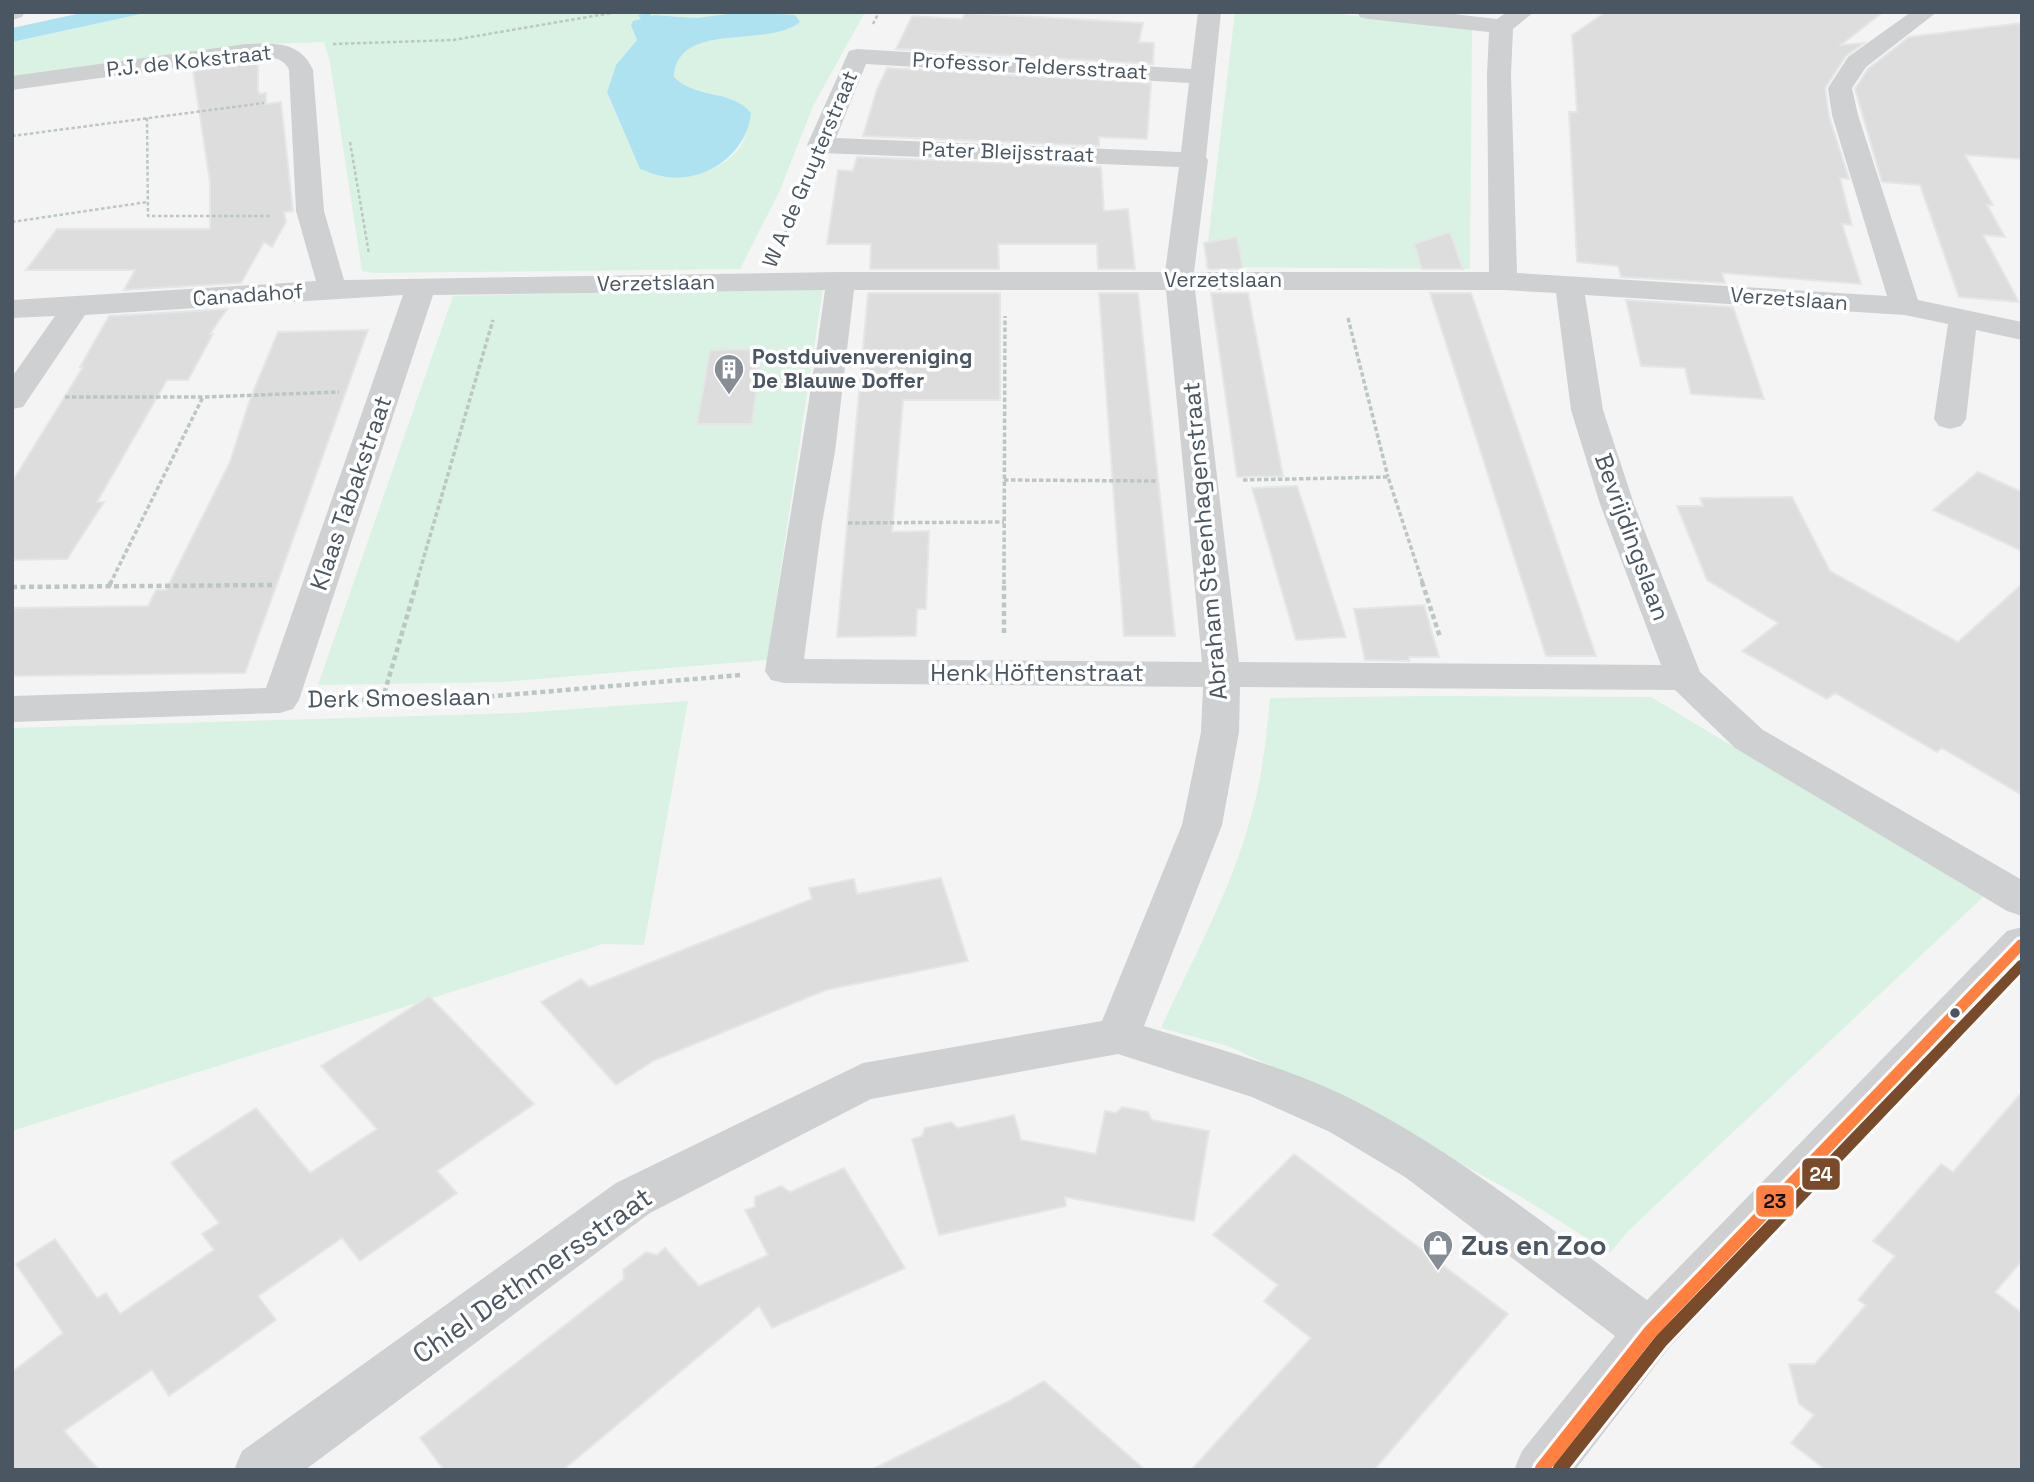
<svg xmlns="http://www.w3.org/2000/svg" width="2034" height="1482" font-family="'Space Grotesk',sans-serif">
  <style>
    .green { fill: #d9f2e3 }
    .water { fill: #aee2f0 }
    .building { fill: #ddddde; stroke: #e5e6e7; stroke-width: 2 }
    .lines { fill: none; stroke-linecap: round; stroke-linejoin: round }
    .path-far2 { stroke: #bcc7c4; stroke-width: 2.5; stroke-dasharray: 3.5 2.5; stroke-linecap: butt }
    .path-far1 { stroke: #bcc7c4; stroke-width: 3.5; stroke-dasharray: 4.5 2.5; stroke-linecap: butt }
    .path { stroke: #bcc7c4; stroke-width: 4.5; stroke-dasharray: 5 3.5; stroke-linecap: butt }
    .minor { fill: #ced0d2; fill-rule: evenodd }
    .bus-1-casing { stroke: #fff; stroke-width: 6 }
    .bus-2-casing { stroke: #fff; stroke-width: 6 }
    .bus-1 { fill: #ff8040; fill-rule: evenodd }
    .bus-2 { fill: #7a4b2a; fill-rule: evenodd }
    .bus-dot { fill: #4a5661; stroke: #fff; stroke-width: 2.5 }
    .labels { text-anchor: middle; stroke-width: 7; stroke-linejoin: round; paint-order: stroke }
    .far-street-label { font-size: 21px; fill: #4a5661; stroke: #fff }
    .far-poi-label { font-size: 21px; font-weight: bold; fill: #4a5661; stroke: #fff; text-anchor: start }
    .street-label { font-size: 24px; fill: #4a5661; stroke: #fff }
    .near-poi-label { font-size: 28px; font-weight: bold; fill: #4a5661; stroke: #fff; text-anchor: start }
    .near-street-label { font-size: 28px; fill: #4a5661; stroke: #fff }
    .line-badge { stroke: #fff; stroke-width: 2.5 }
    .badge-label { font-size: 19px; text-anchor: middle; font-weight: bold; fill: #fff }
    .pale-badge-label { font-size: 19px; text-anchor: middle; font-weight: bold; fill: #111 }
  </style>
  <rect width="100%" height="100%" fill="#f4f4f4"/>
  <path class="green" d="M 150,12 L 742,12 L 697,18 L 671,16 L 642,19 L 637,40 L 616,65 L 607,92 L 640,169 C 674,181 716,179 740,147 C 745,140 747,129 750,121 L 733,99 L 683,86 L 674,78 C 675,66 677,56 687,49 C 705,37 762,34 785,29 L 780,15 L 762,12 L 865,12 L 813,106 L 780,190 L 740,269 L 374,273 L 362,271 L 330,62 L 324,42 L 266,44 L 12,77 L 12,42 Z
    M 1235,12 L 1320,12 L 1472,28 L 1470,269 L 1205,267 Z
    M 823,288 L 767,660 L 502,682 L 318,685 L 453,296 Z
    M 1430,696 L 1651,697 L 1983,897 L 1628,1231 L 1610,1253 L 1520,1196 L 1328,1092 L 1228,1046 L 1161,1028 C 1192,960 1230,893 1250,820 C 1262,780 1266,740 1270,698 Z
    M 688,701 L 644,945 L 603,944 L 12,1131 L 12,728 L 517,713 Z"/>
  <path class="water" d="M 86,12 L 150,12 L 12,42 L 12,28 Z
    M 742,12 L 795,15 L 800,22 C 767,49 677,20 674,77 C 695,99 732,89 751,113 C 747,155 703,185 662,176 C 654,175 647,171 640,169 L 607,92 L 616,65 L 637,40 L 631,25 L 633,21 L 641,19 L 638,15 L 649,13 L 653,17 L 653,15 L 697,18 Z"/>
  <path class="building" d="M 1606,12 L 1883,12 L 1841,45 L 1864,43 L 1846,56 L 1825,88 L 1829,116 L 1849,179 L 1840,178 L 1852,225 L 1842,224 L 1861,284 L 1722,273 L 1725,283 L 1621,277 L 1618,266 L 1577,262 L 1569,112 L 1577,112 L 1572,35 Z
    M 965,13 L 1143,23 L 1139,42 L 1154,43 L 1153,64 L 896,49 L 912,16 L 962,19 Z
    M 2022,23 L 2022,159 L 1965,155 L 1993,205 L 1987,205 L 2005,237 L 1983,235 L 2019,302 L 1959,297 L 1920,185 L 1882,182 L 1855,89 L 1868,69 L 1909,37 Z
    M 258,62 L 258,91 L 260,94 L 266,93 L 266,104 L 281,102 L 293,211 L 284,212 L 286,222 L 272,247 L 264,242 L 241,283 L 124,290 L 135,270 L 26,270 L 57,229 L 210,229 L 210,182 L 193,71 Z
    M 887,68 L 1151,83 L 1147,139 L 1099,137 L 1099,146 L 863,136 L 877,89 Z
    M 857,157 L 1101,167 L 1104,211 L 1128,209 L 1135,269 L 1098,269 L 1097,244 L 998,244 L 999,269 L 870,269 L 871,244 L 827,244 L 838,170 L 853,171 Z
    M 1450,232 L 1463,269 L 1422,269 L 1414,244 Z
    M 1237,237 L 1243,269 L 1208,269 L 1204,243 Z
    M 868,293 L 1000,293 L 1000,400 L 903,400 L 892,532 L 929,531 L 926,609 L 917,609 L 916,636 L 837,637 Z
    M 1099,293 L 1138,293 L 1175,636 L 1124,636 Z
    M 1211,293 L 1248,293 L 1283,476 L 1237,477 Z
    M 1430,293 L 1471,293 L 1596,656 L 1546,656 Z
    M 1626,300 L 1733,307 L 1764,399 L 1691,394 L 1685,368 L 1641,366 Z
    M 227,309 L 210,334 L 213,334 L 188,380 L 167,380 L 97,502 L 104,502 L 67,559 L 12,560 L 12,482 L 83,367 L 80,367 L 109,316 Z
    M 368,330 L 245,673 L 12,676 L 12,608 L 148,606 L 156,590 L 166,590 L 230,462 L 249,402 L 278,332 Z
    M 762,349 L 752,424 L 697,424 L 710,350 Z
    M 1978,472 L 2022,492 L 2022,551 L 1933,510 Z
    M 1297,486 L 1305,510 L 1346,637 L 1296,640 L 1252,488 Z
    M 1792,497 L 1830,571 L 1958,642 L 2022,584 L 2022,795 L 1942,748 L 1937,752 L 1835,693 L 1827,699 L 1742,651 L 1778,623 L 1707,580 L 1677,506 L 1703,506 L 1700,498 Z
    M 1424,605 L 1439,657 L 1409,657 L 1409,661 L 1365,660 L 1354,609 Z
    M 941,878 L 968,961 L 826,990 L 653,1061 L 616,1085 L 541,1002 L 581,979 L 589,987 L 812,899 L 809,888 L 854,879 L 857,894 Z
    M 429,996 L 534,1104 L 437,1171 L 457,1193 L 360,1261 L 342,1238 L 258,1296 L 276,1320 L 169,1396 L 152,1370 L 64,1431 L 99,1470 L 12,1470 L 12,1372 L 63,1333 L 16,1264 L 55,1239 L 97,1298 L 106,1293 L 120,1314 L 214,1250 L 202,1234 L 219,1223 L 171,1163 L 256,1108 L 310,1173 L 377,1129 L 321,1066 Z
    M 2022,1092 L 2022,1261 L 1995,1292 L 2022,1313 L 2022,1470 L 1826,1470 L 1791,1443 L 1814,1415 L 1799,1404 L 1789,1364 L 1815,1364 L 1866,1305 L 1858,1300 L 1895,1256 L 1873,1241 L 1941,1164 L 1953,1172 Z
    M 1122,1107 L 1148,1112 L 1152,1120 L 1209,1131 L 1194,1221 L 1065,1197 L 1066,1206 L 939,1235 L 912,1139 L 922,1136 L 925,1128 L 951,1122 L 958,1128 L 1014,1115 L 1021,1140 L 1096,1154 L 1105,1111 L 1116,1113 Z
    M 1294,1154 L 1508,1314 L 1374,1470 L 1191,1470 L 1311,1338 L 1264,1301 L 1278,1285 L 1213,1235 Z
    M 844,1168 L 905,1268 L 772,1328 L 759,1306 L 563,1470 L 444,1470 L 420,1438 L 624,1279 L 623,1270 L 646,1252 L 657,1255 L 665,1248 L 699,1286 L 768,1255 L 745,1210 L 755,1207 L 755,1197 L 781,1186 L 790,1192 Z
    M 1044,1381 L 1145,1470 L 871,1470 L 1007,1402 Z"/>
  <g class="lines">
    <path class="path-far2" d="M 873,24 L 879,12
      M 333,44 L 453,40 L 617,12
      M 147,118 L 148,216 L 271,216
      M 12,136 L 264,103
      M 350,142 L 369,254
      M 12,222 L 147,202
      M 780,245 L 808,179"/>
    <path class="path-far1" d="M 1348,318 L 1388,477
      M 65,397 L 203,397 L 339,392
      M 1004,480 L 1157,481
      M 1243,480 L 1388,477 L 1423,584
      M 848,523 L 1004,522
      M 110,584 L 203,397
      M 416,584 L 493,320
      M 1004,584 L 1005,316"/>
    <path class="path" d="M 1422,582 L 1440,637
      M 109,586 L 111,582
      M 12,587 L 273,585
      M 1004,633 L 1004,582
      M 328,701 L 483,697 L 741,675
      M 382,701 L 417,582"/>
    <path class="minor" d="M 12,12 L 25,12 L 22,17 L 12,20 Z
      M 1198,12 L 1221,12 L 1206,157 L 1208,160 L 1194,272 L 1489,272 L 1487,75 L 1489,32 L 1368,19 L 1360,17 L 1357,12 L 1436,12 L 1497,19 L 1507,12 L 1534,12 L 1513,29 L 1511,75 L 1517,273 L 1887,296 L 1832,115 L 1828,88 L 1848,57 L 1911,12 L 1937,12 L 1866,67 L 1852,88 L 1858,115 L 1918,300 L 2022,322 L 2022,340 L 1976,330 L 1966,419 L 1961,426 L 1950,429 L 1939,426 L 1934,419 L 1948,324 L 1905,315 L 1585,295 L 1603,410 L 1634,504 L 1700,672 L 1763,730 L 2022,880 L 2022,916 L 2007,911 L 1735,748 L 1675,690 L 1240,687 L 1239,732 L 1222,825 L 1144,1026 C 1218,1049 1295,1069 1363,1105 C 1465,1158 1555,1233 1647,1300 L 2007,931 L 2022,927 L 2022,971 L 1668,1349 L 1575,1470 L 1514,1470 L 1522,1451 L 1615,1336 L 1405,1177 L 1330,1132 L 1252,1097 L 1118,1054 L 871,1099 L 650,1213 L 305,1470 L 234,1470 L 242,1451 L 616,1183 L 863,1063 L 1102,1021 L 1182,825 L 1201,732 L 1203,687 L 784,683 L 771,680 L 765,671 C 785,544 808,417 825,290 L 433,295 L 299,700 L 293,709 L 280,713 L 12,722 L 12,696 L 266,688 L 403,295 L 85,315 L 23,407 L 12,409 L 12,377 L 55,316 L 12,318 L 12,300 L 316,281 L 296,211 L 289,70 C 282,53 261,58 246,58 L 12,90 L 12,76 L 246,44 C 273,43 301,41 313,70 L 324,211 L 344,280 L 841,272 L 1165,272 L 1179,167 L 820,153 L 811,150 L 807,145 L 849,51 L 857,49 L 1191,69 ZM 866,64 L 1189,83 L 1181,152 L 836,138 ZM 854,290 L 1166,290 L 1202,662 L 804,659 L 822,523 L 835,452 ZM 1195,290 L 1503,290 L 1556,293 L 1571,410 L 1600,504 L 1661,665 L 1239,662 Z"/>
    <g class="bus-1-casing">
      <path id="bus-1" d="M 2022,939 L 2022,951 L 1655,1337 L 1550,1470 L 1534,1470 L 1536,1465 L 1645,1327 L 2018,940 Z"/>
    </g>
    <g class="bus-2-casing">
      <path id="bus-2" d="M 2022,959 L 2022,972 L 1666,1346 L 1568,1470 L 1552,1470 L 1554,1465 L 1656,1336 L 2018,961 Z"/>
    </g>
    <use href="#bus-1" class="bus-1"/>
    <use href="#bus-2" class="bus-2"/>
  </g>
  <defs>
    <g id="building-pin" transform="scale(1.575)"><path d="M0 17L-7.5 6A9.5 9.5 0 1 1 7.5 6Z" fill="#868d94" stroke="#fff"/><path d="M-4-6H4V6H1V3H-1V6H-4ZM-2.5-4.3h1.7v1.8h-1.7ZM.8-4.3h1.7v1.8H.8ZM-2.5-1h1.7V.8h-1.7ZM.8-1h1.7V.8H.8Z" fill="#fff"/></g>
    <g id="shop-pin" transform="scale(1.575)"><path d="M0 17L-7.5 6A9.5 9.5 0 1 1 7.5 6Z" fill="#868d94" stroke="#fff"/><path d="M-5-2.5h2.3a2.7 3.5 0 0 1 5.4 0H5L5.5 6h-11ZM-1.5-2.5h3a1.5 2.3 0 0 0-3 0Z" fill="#fff"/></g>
  </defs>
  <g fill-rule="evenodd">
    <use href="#building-pin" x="729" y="369"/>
    <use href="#shop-pin" x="1438" y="1245"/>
  </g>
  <circle class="bus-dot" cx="1955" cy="1013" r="6"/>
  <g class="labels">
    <g class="far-street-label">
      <text transform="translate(189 61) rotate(-6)" y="7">P.J. de Kokstraat</text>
      <text transform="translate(1030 66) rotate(3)" y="7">Professor Teldersstraat</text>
      <text transform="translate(1008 152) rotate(2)" y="7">Pater Bleijsstraat</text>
      <text transform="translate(810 169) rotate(-67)" y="7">W A de Gruyterstraat</text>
      <text x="1223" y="287">Verzetslaan</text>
      <text transform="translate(656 283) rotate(-1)" y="7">Verzetslaan</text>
      <text transform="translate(248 295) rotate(-4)" y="7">Canadahof</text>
      <text transform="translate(1789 299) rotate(4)" y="7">Verzetslaan</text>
    </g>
    <g class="far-poi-label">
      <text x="752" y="364">Postduivenvereniging<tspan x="752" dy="24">De Blauwe Doffer</tspan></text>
    </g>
    <g class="street-label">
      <text transform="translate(351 493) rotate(-71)" y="8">Klaas Tabakstraat</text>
      <text transform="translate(1632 537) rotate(70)" y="8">Bevrijdingslaan</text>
      <text transform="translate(1205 541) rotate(-95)" y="8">Abraham Steenhagenstraat</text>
      <text x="1037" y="681">Henk Höftenstraat</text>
      <text transform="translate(399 698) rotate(-1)" y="8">Derk Smoeslaan</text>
    </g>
    <g class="near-poi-label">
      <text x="1461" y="1255">Zus en Zoo</text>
    </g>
    <g class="near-street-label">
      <text transform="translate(532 1275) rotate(-35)" y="10">Chiel Dethmersstraat</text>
    </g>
  </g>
  <g class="line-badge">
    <rect x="1801" y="1157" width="40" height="34" rx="7" fill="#7a4b2a"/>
    <rect x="1755" y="1184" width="40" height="34" rx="7" fill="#ff8040"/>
  </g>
  <g class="badge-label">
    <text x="1821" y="1181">24</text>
  </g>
  <g class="pale-badge-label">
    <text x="1775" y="1208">23</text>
  </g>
  <rect width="2034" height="1482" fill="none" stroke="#4a5661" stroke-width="28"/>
</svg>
